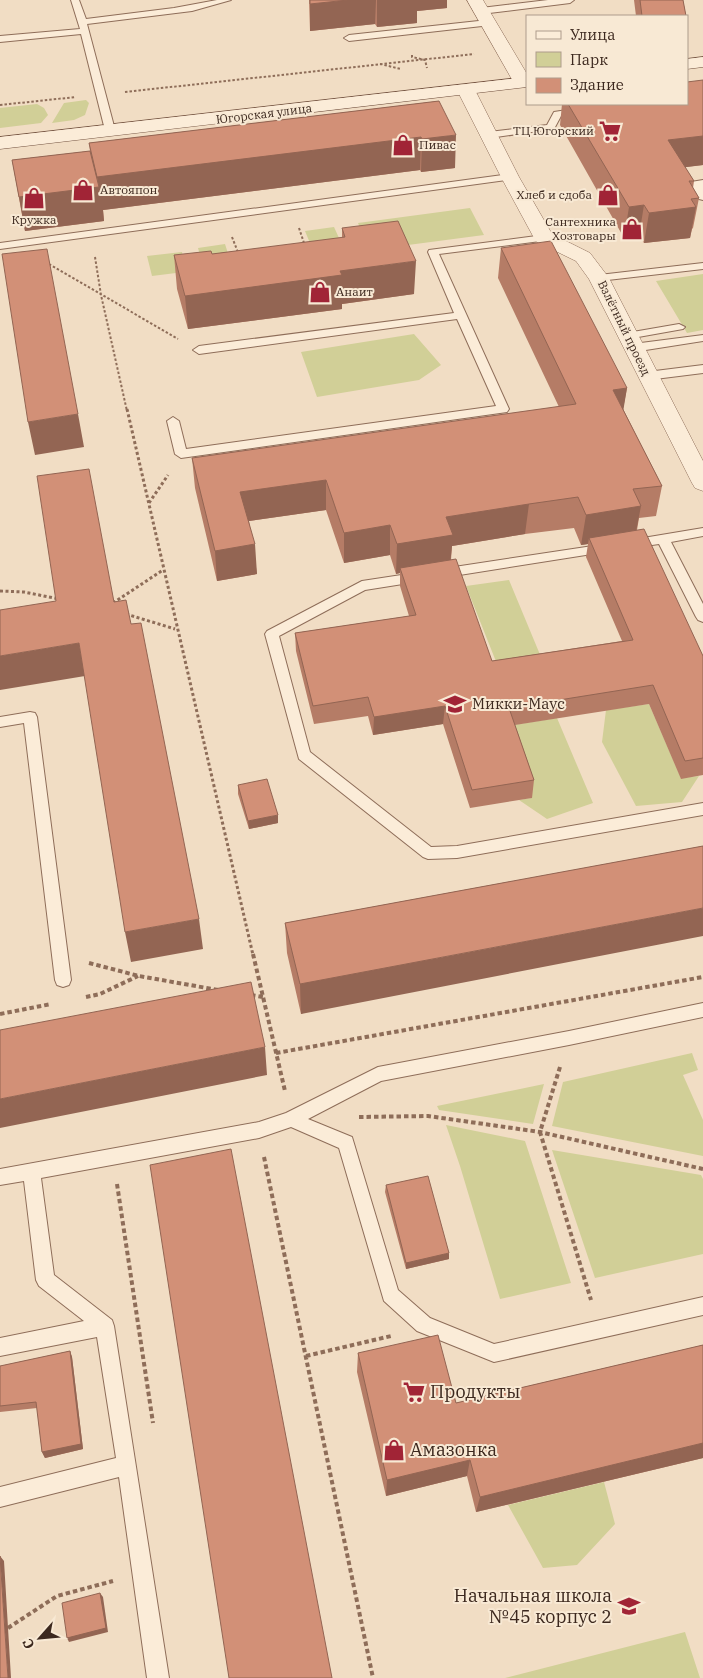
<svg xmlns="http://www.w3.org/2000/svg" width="703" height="1678" font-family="'IBM Plex Serif',serif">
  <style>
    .green { fill: #d1cf97 }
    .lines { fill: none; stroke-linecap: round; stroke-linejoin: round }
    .service-casing { stroke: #8e6d59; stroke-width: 2 }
    .minor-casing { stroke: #8e6d59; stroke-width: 1 }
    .secondary-casing { stroke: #6f4e3c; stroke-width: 1 }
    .path-far2 { stroke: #8e6d59; stroke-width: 2; stroke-dasharray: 2.5 2; stroke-linecap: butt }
    .path-far1 { stroke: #8e6d59; stroke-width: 3; stroke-dasharray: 3 2.5; stroke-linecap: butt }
    .path { stroke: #8e6d59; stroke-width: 4; stroke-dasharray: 4.5 3; stroke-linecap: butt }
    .service { fill: #fbecd8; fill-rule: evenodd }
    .minor { fill: #fbecd8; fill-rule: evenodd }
    .secondary { fill: #fbecd8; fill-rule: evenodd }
    .wall { fill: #b57c66; fill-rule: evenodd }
    .shaded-wall { fill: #936553 }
    .building { fill: #d29077; stroke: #936553 }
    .labels { text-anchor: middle; stroke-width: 4; stroke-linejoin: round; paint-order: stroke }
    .far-street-label { font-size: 12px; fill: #3c281e; stroke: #f8e9d4 }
    .far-poi-label { font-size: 12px; fill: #3c281e; stroke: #f8e9d4; text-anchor: end }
    .poi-label { font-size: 15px; fill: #3c281e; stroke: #f8e9d4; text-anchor: start }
    .near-poi-label { font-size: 18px; fill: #3c281e; stroke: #f8e9d4; text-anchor: start }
  </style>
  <rect width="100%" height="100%" fill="#f1ddc4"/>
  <path class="green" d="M 86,100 L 89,103 L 85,115 L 74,120 L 52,123 L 64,103 Z
    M 37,104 L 44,108 L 48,115 L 41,123 L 0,128 L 0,108 Z
    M 470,208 L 484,235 L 370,250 L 358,223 Z
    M 334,227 L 344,249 L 314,253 L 305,231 Z
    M 225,244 L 232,266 L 152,276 L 147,256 L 182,252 L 183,258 L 200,255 L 198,248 Z
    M 703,274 L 703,330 L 687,333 L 656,281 Z
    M 414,334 L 441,365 L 419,380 L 317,397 L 301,352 Z
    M 509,580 L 541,657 L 497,664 L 466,586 Z
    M 649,704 L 681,778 L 699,776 L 682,802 L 636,806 L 602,742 L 606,710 Z
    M 557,718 L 593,803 L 547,819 L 519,800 L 531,798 L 506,726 Z
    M 692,1053 L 698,1070 L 683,1075 L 703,1120 L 703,1156 L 552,1126 L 563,1082 Z
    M 544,1084 L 533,1124 L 439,1110 L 437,1106 Z
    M 446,1125 L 525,1141 L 571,1283 L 500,1299 L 460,1166 Z
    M 552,1150 L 701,1175 L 703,1179 L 703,1254 L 595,1278 Z
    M 604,1482 L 615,1524 L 577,1565 L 543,1568 L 508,1505 Z
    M 685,1632 L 700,1678 L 505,1678 Z"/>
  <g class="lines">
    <g class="service-casing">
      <path id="service" d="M 71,0 L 79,0 L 86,19 L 174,8 L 217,0 L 231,0 L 192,11 L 87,24 L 115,130 L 110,133 L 105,130 L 81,34 L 0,42 L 0,36 L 80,29 Z
        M 548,0 L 574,0 L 570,3 L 481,14 L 476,11 L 481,8 Z
        M 488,20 L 493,23 L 491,25 L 349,41 L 344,38 L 349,35 Z
        M 580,108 L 585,111 L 583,113 L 561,116 L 554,129 L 489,138 L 484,135 L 489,132 L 547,125 L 554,112 Z
        M 510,174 L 514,175 L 515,177 L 514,179 L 0,249 L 0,243 Z
        M 703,180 L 703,200 L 699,199 L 690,184 L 691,182 Z
        M 544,235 L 548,236 L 549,238 L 548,240 L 439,254 L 509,409 L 507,412 L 181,458 L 175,454 L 167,421 L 173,417 L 179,421 L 186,449 L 496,406 L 457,319 L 199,354 L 193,350 L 199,346 L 454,313 L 428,252 L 429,250 Z
        M 703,263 L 703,269 L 599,281 L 594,278 L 599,275 Z
        M 679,324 L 685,327 L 683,329 L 627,339 L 621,336 L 627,333 Z
        M 703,335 L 703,341 L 633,352 L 627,348 L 633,344 Z
        M 703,365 L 703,373 L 647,380 L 641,376 L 647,372 Z
        M 703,528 L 703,536 L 671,542 L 703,604 L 703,622 L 698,620 L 696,617 L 659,544 L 631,548 L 626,547 L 625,544 L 626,541 L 631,540 Z
        M 606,544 L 611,545 L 612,548 L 611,551 L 365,590 L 279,636 L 310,752 L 431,847 L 457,846 L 703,803 L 703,815 L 457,858 L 428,859 L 423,857 L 299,759 L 265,634 L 267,631 L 362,581 Z
        M 30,712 L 35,713 L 37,717 L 71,980 L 69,985 L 63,987 L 57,985 L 55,980 L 24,723 L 0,727 L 0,717 Z
        M 703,1003 L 703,1017 L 569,1045 L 381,1081 L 308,1119 L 352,1137 L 398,1290 L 430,1318 L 494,1344 L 703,1297 L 703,1315 L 494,1362 L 417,1331 L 384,1301 L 339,1148 L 291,1127 L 259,1138 L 41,1178 L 54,1275 L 112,1320 L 114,1326 L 169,1678 L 147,1678 L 119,1477 L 0,1507 L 0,1487 L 116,1458 L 97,1337 L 0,1356 L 0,1338 L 84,1321 L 39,1286 L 36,1280 L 24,1181 L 0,1185 L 0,1169 L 259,1122 L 286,1113 L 378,1067 L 569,1031 Z"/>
    </g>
    <g class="minor-casing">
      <path id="minor" d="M 467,0 L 483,0 L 527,74 L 527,87 L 517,87 L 514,83 Z
        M 466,85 L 472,86 L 475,90 L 519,177 L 552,234 L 590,253 L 609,278 L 703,461 L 703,491 L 695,488 L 692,483 L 589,279 L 576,261 L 537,242 L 534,238 L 501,177 L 457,90 L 460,86 Z"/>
    </g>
    <g class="secondary-casing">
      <path id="secondary" d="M 703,57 L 703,67 L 687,69 L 687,59 Z
        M 527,77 L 527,87 L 0,149 L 0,137 Z"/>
    </g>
    <path class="path-far2" d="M 412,55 L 412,57 L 425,60 L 427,68
      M 380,64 L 401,69
      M 125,92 L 474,54
      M 0,105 L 76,97
      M 299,228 L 305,246
      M 232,237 L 239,255
      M 95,257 L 101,295 L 127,411
      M 49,264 L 178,339"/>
    <path class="path-far1" d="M 127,409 L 253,955
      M 149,503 L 168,475
      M 0,591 L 24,592 L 59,599
      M 113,603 L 163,570
      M 126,614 L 175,629"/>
    <path class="path" d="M 253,954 L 285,1091
      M 89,963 L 139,976 L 218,990
      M 251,995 L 263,997
      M 86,997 L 100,994 L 138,976
      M 0,1014 L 51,1004
      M 276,1053 L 703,977
      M 560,1067 L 540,1132 L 591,1300
      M 359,1117 L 428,1116 L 540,1132 L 703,1169
      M 264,1157 L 373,1678
      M 117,1184 L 153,1423
      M 306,1356 L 391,1336
      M 8,1628 L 57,1596 L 113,1581"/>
    <use href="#service" class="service"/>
    <use href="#minor" class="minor"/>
    <use href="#secondary" class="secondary"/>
  </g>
  <path class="wall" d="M 309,0 L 447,0 L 447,8 L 417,11 L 417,23 L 377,27 L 375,24 L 310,31 Z
    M 634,0 L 683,0 L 686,16 L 636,16 Z
    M 703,80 L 703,165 L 685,167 L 694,181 L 693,188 L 699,198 L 693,228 L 692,229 L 690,238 L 644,243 L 639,236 L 624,238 L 560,125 L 562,104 L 687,104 Z
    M 439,101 L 455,168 L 421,172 L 420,170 L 103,210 L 104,221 L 25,231 L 12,160 L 90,151 L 89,143 Z
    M 342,228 L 414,294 L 342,304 L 342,309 L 188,329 L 177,289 L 174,255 L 212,254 L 342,238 Z
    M 501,248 L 627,388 L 623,409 L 662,486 L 656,516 L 639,518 L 637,530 L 703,656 L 703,775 L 681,779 L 649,704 L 515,725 L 534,780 L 532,798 L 470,808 L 443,724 L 373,735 L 368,716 L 314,724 L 296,651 L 295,633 L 409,616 L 400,586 L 400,573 L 396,574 L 390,555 L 344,563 L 326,510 L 249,521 L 257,574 L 217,581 L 195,488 L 192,458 L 559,407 L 498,278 ZM 574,528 L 581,545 L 588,544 L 586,557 L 622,641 L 492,661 L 451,560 L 452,546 L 525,534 Z
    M 238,785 L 278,823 L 249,829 L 238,794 Z
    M 703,846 L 301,1014 L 287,953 L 285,923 Z
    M 386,1185 L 449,1259 L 406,1269 L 385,1192 Z
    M 703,1345 L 703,1458 L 476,1512 L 467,1476 L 386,1496 L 357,1372 L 358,1353 L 456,1403 Z
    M 70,1351 L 72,1357 L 83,1449 L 45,1458 L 42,1452 L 37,1408 L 0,1412 L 0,1366 Z"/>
  <path class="shaded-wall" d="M 348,0 L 376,0 L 375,24 L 310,31 L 310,4 Z
    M 377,0 L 447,0 L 447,8 L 417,11 L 417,23 L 377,27 Z
    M 456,135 L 455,168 L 421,172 L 422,139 Z
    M 703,136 L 703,165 L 663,170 L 668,140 Z
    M 421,137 L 420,170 L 103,210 L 104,221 L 25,231 L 19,197 L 99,187 L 97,177 Z
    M 644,205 L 639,236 L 624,238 L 629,207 Z
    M 696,207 L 690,238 L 644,243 L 649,213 Z
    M 416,261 L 414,294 L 342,304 L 342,309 L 188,329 L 185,296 L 340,271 Z
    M 627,388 L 622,418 L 613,390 Z
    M 78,414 L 84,447 L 35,455 L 28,422 Z
    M 326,480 L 326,510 L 242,522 L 240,492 Z
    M 529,504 L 525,534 L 452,546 L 450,565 L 400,568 L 400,573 L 396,574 L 397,544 L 446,517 Z
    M 641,506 L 635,537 L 589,538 L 588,544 L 581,545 L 586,515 Z
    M 390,525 L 390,555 L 344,563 L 344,533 Z
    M 255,544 L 257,574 L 217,581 L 215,551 Z
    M 79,643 L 85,676 L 0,690 L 0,656 Z
    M 445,706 L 443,724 L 373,735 L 374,717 Z
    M 278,815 L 278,823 L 249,829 L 248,821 Z
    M 703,908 L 703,936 L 301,1014 L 300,984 Z
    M 199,919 L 203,949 L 131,962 L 125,932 Z
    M 265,1047 L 267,1075 L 0,1128 L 0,1099 Z
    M 449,1253 L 449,1259 L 406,1269 L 406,1263 Z
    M 70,1351 L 72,1357 L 83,1449 L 45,1458 L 42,1452 Z
    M 703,1443 L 703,1458 L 476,1512 L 480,1497 Z
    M 470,1460 L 467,1476 L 386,1496 L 387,1480 Z
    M 0,1556 L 4,1561 L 11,1678 L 8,1678 Z
    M 100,1593 L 103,1597 L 108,1632 L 69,1642 L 67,1638 Z"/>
  <path class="building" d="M 310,0 L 348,0 L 310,4 Z
    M 640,0 L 683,0 L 686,16 L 642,16 Z
    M 703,80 L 703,136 L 668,140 L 694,181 L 689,181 L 699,198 L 691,199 L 696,207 L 649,213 L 644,205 L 629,207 L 568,104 L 687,104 L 687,82 Z
    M 439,101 L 456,135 L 422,139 L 421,137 L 97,177 L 89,143 Z
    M 90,151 L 99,187 L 19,197 L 12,160 Z
    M 398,221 L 416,261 L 340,271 L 342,275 L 185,296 L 174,255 L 211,251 L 212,254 L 345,237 L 342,228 Z
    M 551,241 L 627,388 L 613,390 L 662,486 L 633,489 L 641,506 L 586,515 L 578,497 L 529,504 L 446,517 L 453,535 L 397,544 L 390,525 L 344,533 L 326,480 L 240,492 L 255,544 L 215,551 L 192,458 L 576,404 L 501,248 Z
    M 47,249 L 78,414 L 28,422 L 2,254 Z
    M 89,469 L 114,602 L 126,600 L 131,624 L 141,623 L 199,919 L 125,932 L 79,643 L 0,656 L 0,610 L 56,601 L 37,476 Z
    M 644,529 L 703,656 L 703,758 L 685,761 L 653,685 L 509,708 L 534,780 L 472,790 L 445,706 L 374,717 L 368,697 L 313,706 L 295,633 L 416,615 L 400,568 L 456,559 L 492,661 L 633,640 L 589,538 Z
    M 267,779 L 278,815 L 248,821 L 238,785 Z
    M 703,846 L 703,908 L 300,984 L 285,923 Z
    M 251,982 L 265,1047 L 0,1099 L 0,1030 Z
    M 231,1149 L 332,1678 L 229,1678 L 150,1165 Z
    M 428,1176 L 449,1253 L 406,1263 L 386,1185 Z
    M 438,1335 L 456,1403 L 703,1345 L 703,1443 L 480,1497 L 470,1460 L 387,1480 L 358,1353 Z
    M 70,1351 L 81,1444 L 42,1452 L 36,1402 L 0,1406 L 0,1366 Z
    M 0,1556 L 8,1678 L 0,1678 Z
    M 100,1593 L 106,1628 L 67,1638 L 62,1603 Z"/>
  <defs>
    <g id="supermarket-bare" transform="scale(1.725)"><path d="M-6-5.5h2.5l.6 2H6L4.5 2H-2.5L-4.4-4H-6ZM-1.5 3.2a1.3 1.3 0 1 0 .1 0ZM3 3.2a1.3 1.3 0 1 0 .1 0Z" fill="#a12436" stroke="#f8e9d4" stroke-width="2.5" paint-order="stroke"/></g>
    <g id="shop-bare" transform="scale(1.725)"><path d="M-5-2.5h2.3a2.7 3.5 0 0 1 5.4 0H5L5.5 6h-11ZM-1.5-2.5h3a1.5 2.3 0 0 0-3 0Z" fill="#a12436" stroke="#f8e9d4" stroke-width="2.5" paint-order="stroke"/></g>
    <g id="school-bare" transform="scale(1.725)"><path d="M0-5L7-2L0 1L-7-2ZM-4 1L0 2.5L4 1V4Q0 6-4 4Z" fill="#a12436" stroke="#f8e9d4" stroke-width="2.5" paint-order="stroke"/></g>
  </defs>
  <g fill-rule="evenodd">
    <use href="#supermarket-bare" x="610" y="131"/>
    <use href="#shop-bare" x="403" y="145"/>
    <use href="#shop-bare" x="83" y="190"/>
    <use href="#shop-bare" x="608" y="195"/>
    <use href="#shop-bare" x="34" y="198"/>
    <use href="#shop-bare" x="632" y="229"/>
    <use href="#shop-bare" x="320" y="292"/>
    <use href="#school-bare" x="455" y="704"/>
    <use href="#supermarket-bare" x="414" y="1392"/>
    <use href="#shop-bare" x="394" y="1450"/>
    <use href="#school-bare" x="629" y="1606"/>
  </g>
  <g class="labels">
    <g class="far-street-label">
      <text transform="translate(264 114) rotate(-7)" y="4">Югорская улица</text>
      <text transform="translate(624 328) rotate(64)" y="4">Взлётный проезд</text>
    </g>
    <g class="far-poi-label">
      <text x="594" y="135">ТЦ Югорский</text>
      <text x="419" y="149" text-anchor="start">Пивас</text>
      <text x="100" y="194" text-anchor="start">Автояпон</text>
      <text x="592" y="199">Хлеб и сдоба</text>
      <text x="34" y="224" text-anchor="middle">Кружка</text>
      <text x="616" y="226">Сантехника<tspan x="616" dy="14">Хозтовары</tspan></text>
      <text x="336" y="296" text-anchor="start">Анаит</text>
    </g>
    <g class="poi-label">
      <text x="472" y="709">Микки-Маус</text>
    </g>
    <g class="near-poi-label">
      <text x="430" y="1398">Продукты</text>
      <text x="410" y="1456">Амазонка</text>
      <text x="612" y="1602" text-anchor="end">Начальная школа<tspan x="612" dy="21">№45 корпус 2</tspan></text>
    </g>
  </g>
  <rect x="526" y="15" width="162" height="90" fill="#f8e9d4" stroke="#ad9c8b"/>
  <rect x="536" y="31" width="25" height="8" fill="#fbecd8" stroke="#ad9c8b"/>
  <text x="570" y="40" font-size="15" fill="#3c281e">Улица</text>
  <rect x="536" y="52" width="25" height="15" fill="#d1cf97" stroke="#ad9c8b"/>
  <text x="570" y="65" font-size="15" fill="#3c281e">Парк</text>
  <rect x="536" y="78" width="25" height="15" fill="#d29077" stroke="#ad9c8b"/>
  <text x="570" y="90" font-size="15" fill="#3c281e">Здание</text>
  <g transform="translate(40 1638) rotate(243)" stroke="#f8e9d4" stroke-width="4" paint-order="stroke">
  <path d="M0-4L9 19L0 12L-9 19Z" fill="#3c281e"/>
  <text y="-8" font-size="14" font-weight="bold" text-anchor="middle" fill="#3c281e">С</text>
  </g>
</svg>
